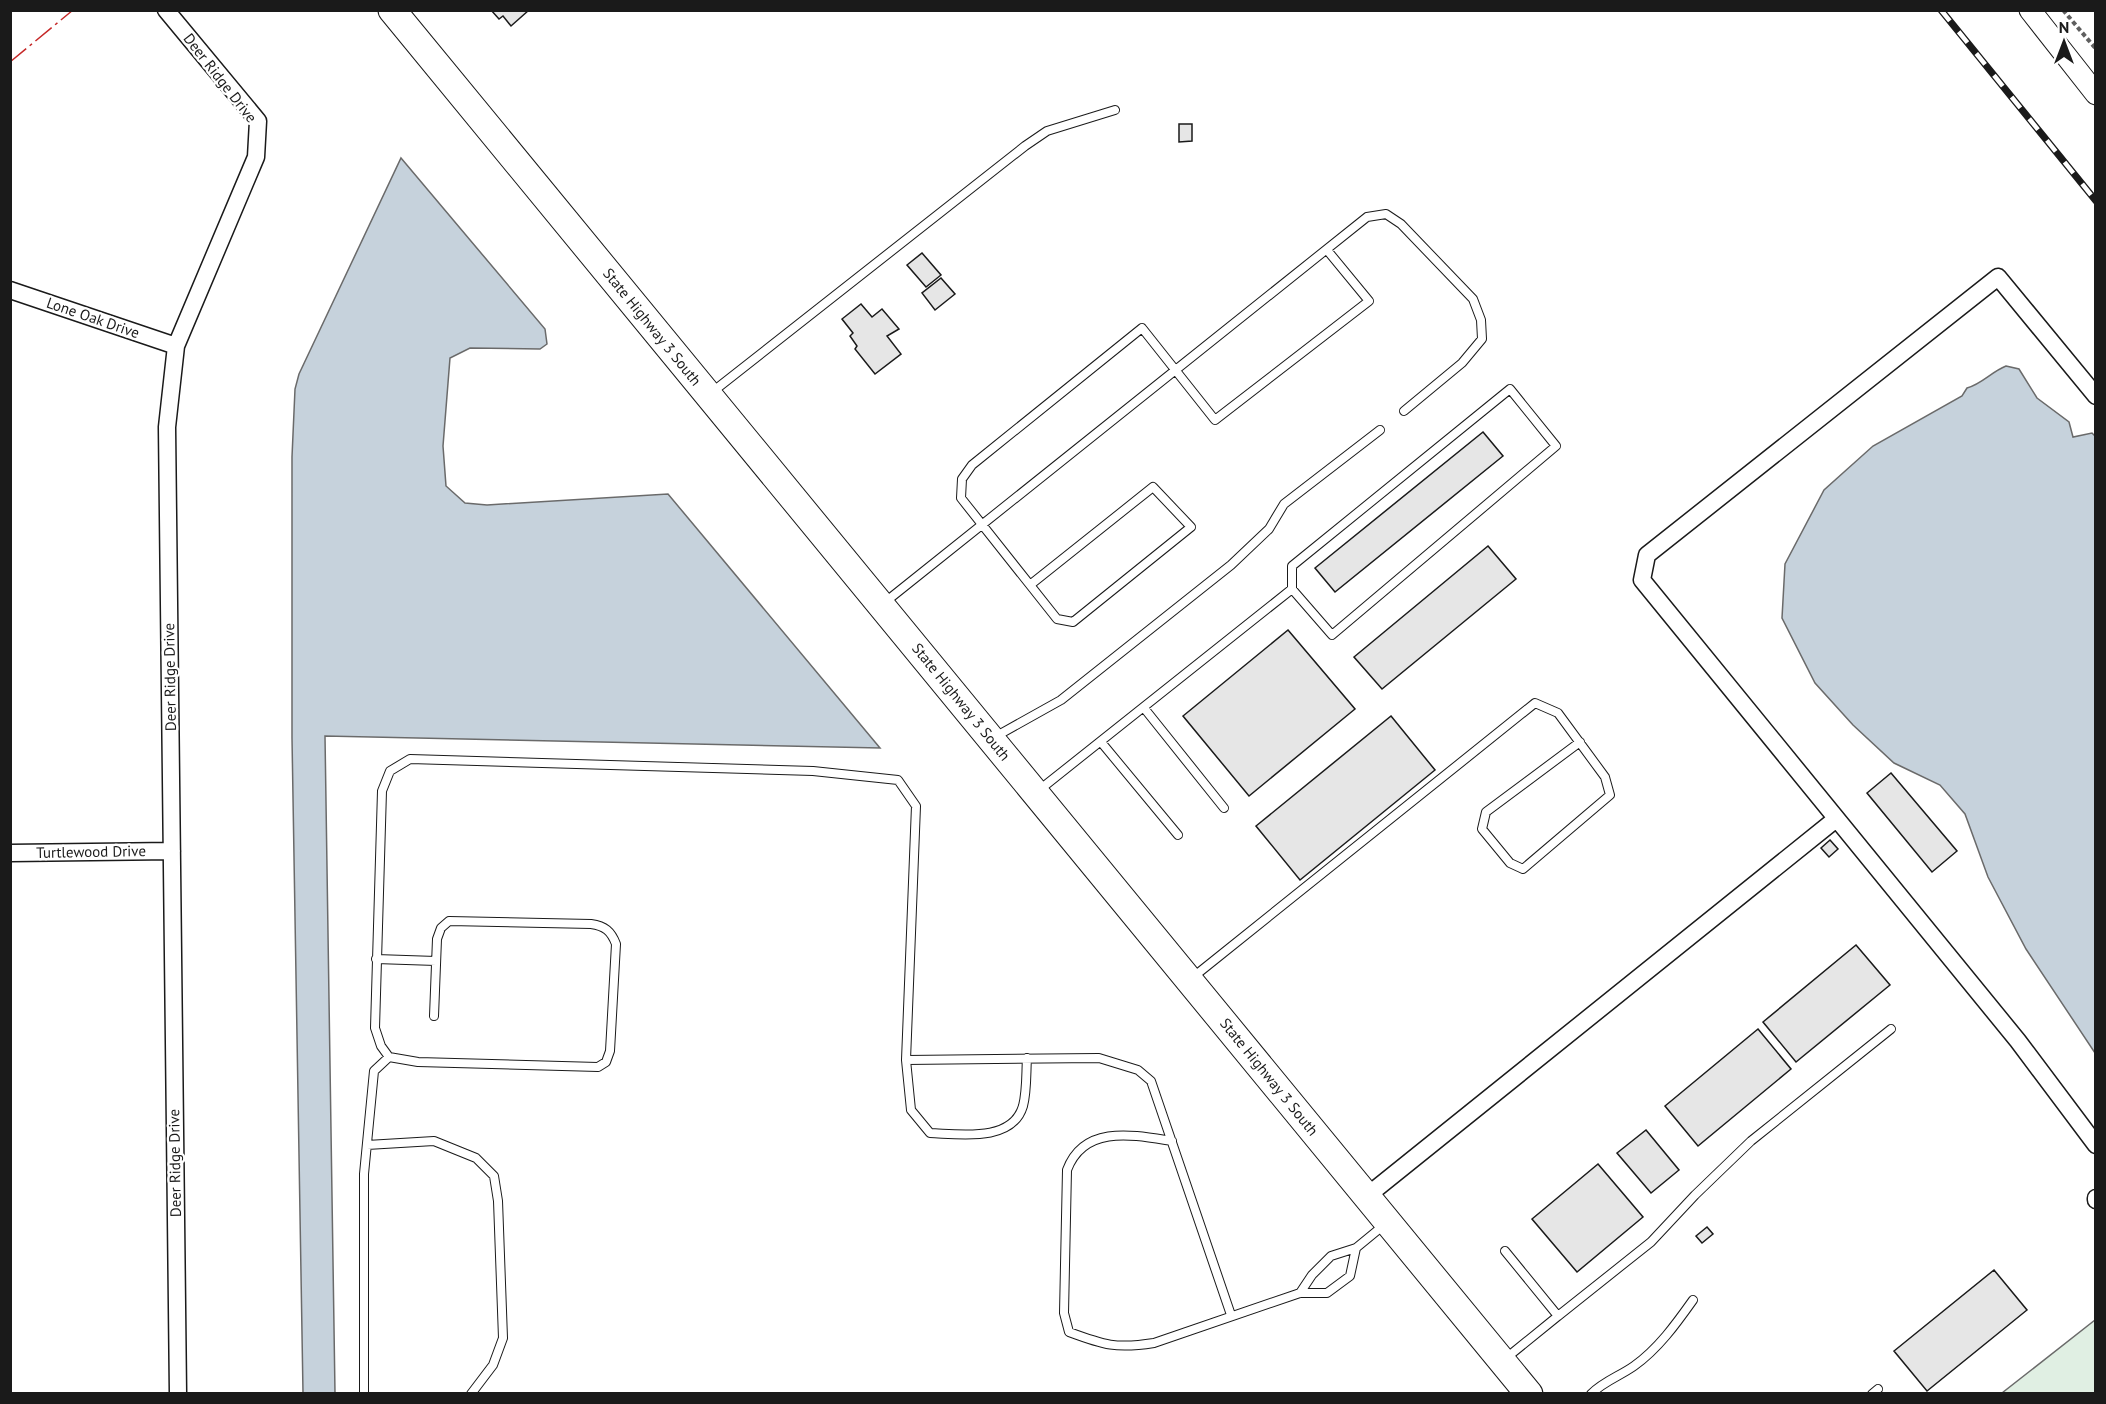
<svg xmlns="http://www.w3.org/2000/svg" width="2106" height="1404" font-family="'PT Sans',sans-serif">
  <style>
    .green { fill: #e0efe3; stroke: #6a6a6a; stroke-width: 1.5 }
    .water { fill: #c6d2dc; stroke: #6a6a6a; stroke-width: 1.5 }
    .building { fill: #e6e6e6; stroke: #1a1a1a; stroke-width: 1.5 }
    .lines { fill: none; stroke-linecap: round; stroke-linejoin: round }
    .service-casing { stroke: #1a1a1a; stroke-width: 10 }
    .minor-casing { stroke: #1a1a1a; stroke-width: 19 }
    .tertiary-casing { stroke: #1a1a1a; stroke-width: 23 }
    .primary-casing { stroke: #1a1a1a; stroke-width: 29 }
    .path { stroke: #5f5f5f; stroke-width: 4; stroke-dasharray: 4.5 3; stroke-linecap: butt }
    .service { stroke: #fff; stroke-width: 8 }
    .minor { stroke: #fff; stroke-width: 16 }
    .tertiary { stroke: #fff; stroke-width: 21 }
    .primary { stroke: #fff; stroke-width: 27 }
    .rail-casing { stroke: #1a1a1a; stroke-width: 7 }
    .rail { stroke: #fff; stroke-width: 4.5; stroke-dasharray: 14; stroke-linecap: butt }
    .power { stroke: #c62828; stroke-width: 1.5; stroke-dasharray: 21 4.5 3 4.5; stroke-linecap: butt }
    .labels { text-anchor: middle; stroke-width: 4.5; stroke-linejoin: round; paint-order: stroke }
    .street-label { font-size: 15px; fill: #1a1a1a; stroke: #fff }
  </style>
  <rect width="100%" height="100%" fill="#fff"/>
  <path class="green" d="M 2095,1320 L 2095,1393 L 2002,1393 Z"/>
  <path class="water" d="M 401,158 L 545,329 L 547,344 L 540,349 L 470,348 L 450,358 L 443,446 L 446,486 L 465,503 L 487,505 L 668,494 L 880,748 L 325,736 L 335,1393 L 303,1393 L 292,738 L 292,457 L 295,389 L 299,374 Z
    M 2006,366 L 2019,369 L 2037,398 L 2069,422 L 2073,437 L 2092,433 L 2095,436 L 2095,1053 L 2026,949 L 1988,877 L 1965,814 L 1940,785 L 1894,763 L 1853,725 L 1815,683 L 1782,618 L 1785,564 L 1824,490 L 1873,446 L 1962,396 L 1967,388 C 1982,384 1991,372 2006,366 Z"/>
  <path class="building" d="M 491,10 L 529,10 L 511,26 L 503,16 L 499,19 Z
    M 1179,124 L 1192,124 L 1192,141 L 1179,142 Z
    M 922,253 L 941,275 L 926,287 L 907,265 Z
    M 941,278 L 955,294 L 935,310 L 922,293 Z
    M 861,304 L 872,317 L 882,309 L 899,329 L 887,336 L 901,354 L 875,374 L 855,349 L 857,346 L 850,336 L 853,333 L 842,319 Z
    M 1483,432 L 1503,456 L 1335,592 L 1315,568 Z
    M 1488,546 L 1516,579 L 1382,689 L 1354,657 Z
    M 1288,630 L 1355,709 L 1249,796 L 1183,716 Z
    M 1391,716 L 1435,770 L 1300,880 L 1256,826 Z
    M 1891,773 L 1957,851 L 1932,872 L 1867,793 Z
    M 1830,840 L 1838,849 L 1829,857 L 1821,848 Z
    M 1856,945 L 1890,985 L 1796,1062 L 1763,1022 Z
    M 1758,1029 L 1791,1069 L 1698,1146 L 1665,1106 Z
    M 1646,1130 L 1679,1170 L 1651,1193 L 1617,1153 Z
    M 1598,1164 L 1643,1217 L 1577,1272 L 1532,1219 Z
    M 1707,1227 L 1713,1234 L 1702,1243 L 1696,1236 Z
    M 1994,1270 L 2027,1310 L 1927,1391 L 1894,1351 Z"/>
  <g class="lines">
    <g class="service-casing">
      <path id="service" d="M 711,393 L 1025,146 L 1047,131 L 1115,110
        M 1030,585 L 1153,487 L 1191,527 L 1073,622 L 1057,619 L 961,498 L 962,479 L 972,465 L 1142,328 L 1215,420 L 1369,301 L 1327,250
        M 884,603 L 1367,217 L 1386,214 L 1401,224 L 1473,299 L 1481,320 L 1482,339 L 1462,363 L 1404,411
        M 1144,708 L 1224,808
        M 993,738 L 1061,700 L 1231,565 L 1269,529 L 1284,504 L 1380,430
        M 1101,742 L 1178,835
        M 1038,791 L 1292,589 L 1332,635 L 1556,446 L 1510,389 L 1292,566 L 1292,589
        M 376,959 L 436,961
        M 1192,978 L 1535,703 L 1558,713 L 1605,777 L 1610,795 L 1523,869 L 1510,863 L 1482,829 L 1486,812 L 1580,742
        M 434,1016 L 437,939 L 441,928 L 449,921 L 591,924 C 605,926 611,931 616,944 L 610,1051 L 606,1062 L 598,1067 L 418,1062 L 389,1057 L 381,1046 L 375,1028 L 382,791 L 390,771 L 410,759 L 813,771 L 898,780 L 916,806 L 906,1060 L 1099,1058 L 1138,1070 L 1151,1081 L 1231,1315
        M 906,1060 L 911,1110 L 930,1133 C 959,1134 1012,1143 1023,1106 C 1027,1091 1026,1073 1027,1058
        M 1172,1141 C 1134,1135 1084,1124 1067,1170 L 1064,1313 L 1069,1332 C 1104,1345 1116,1349 1154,1343 L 1300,1293 L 1327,1293 L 1350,1276 L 1356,1248
        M 367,1145 L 434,1141 L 476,1158 L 494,1176 L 498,1201 L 503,1338 L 493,1365 L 471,1394
        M 1505,1251 L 1558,1316 L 1505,1359
        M 1300,1293 L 1312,1275 L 1331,1256 L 1356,1248 L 1384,1225
        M 1558,1316 L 1651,1242 L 1695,1195 L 1751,1141 L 1891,1029
        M 364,1394 L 364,1174 L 374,1071 L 389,1057
        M 1591,1394 C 1604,1381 1620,1376 1634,1366 C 1658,1349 1676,1324 1693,1300
        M 1872,1394 L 1878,1389"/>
    </g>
    <g class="minor-casing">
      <path id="minor" d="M 166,10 L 258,121 L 256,157 L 176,346 L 167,427 L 178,1394
        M 10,290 L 176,346
        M 2096,396 L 1998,277 L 1647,555 L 1642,580 L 2018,1041 L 2096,1145
        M 10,853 L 172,851
        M 1367,1196 L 1836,819
        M 2096,1198 L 2096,1200"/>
    </g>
    <g class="tertiary-casing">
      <path id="tertiary" d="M 2030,10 L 2096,94"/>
    </g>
    <g class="primary-casing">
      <path id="primary" d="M 392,10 L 1529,1394"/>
    </g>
    <path class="path" d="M 2063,10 L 2096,49"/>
    <use href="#service" class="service"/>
    <use href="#minor" class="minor"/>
    <use href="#tertiary" class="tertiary"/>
    <use href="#primary" class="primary"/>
    <g class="rail-casing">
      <path id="rail" d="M 1941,10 L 2096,201"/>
    </g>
    <use href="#rail" class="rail"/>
    <path class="power" d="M 10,62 L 73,10"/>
  </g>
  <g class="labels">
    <g class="street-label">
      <text transform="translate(220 78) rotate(52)" y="5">Deer Ridge Drive</text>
      <text transform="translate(93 318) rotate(19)" y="5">Lone Oak Drive</text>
      <text transform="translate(652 327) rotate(51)" y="5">State Highway 3 South</text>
      <text transform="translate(170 677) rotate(-91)" y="5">Deer Ridge Drive</text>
      <text transform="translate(961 702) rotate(51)" y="5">State Highway 3 South</text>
      <text transform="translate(91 852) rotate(-1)" y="5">Turtlewood Drive</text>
      <text transform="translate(1269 1077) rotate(51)" y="5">State Highway 3 South</text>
      <text transform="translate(175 1163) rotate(-91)" y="5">Deer Ridge Drive</text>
    </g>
  </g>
  <rect width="2106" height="1404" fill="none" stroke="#1a1a1a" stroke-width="24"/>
  <g transform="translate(2064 42)" stroke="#ffffff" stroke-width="4.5" paint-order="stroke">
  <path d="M0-4.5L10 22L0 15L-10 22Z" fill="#1a1a1a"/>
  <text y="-9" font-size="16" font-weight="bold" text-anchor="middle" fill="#1a1a1a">N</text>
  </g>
</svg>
